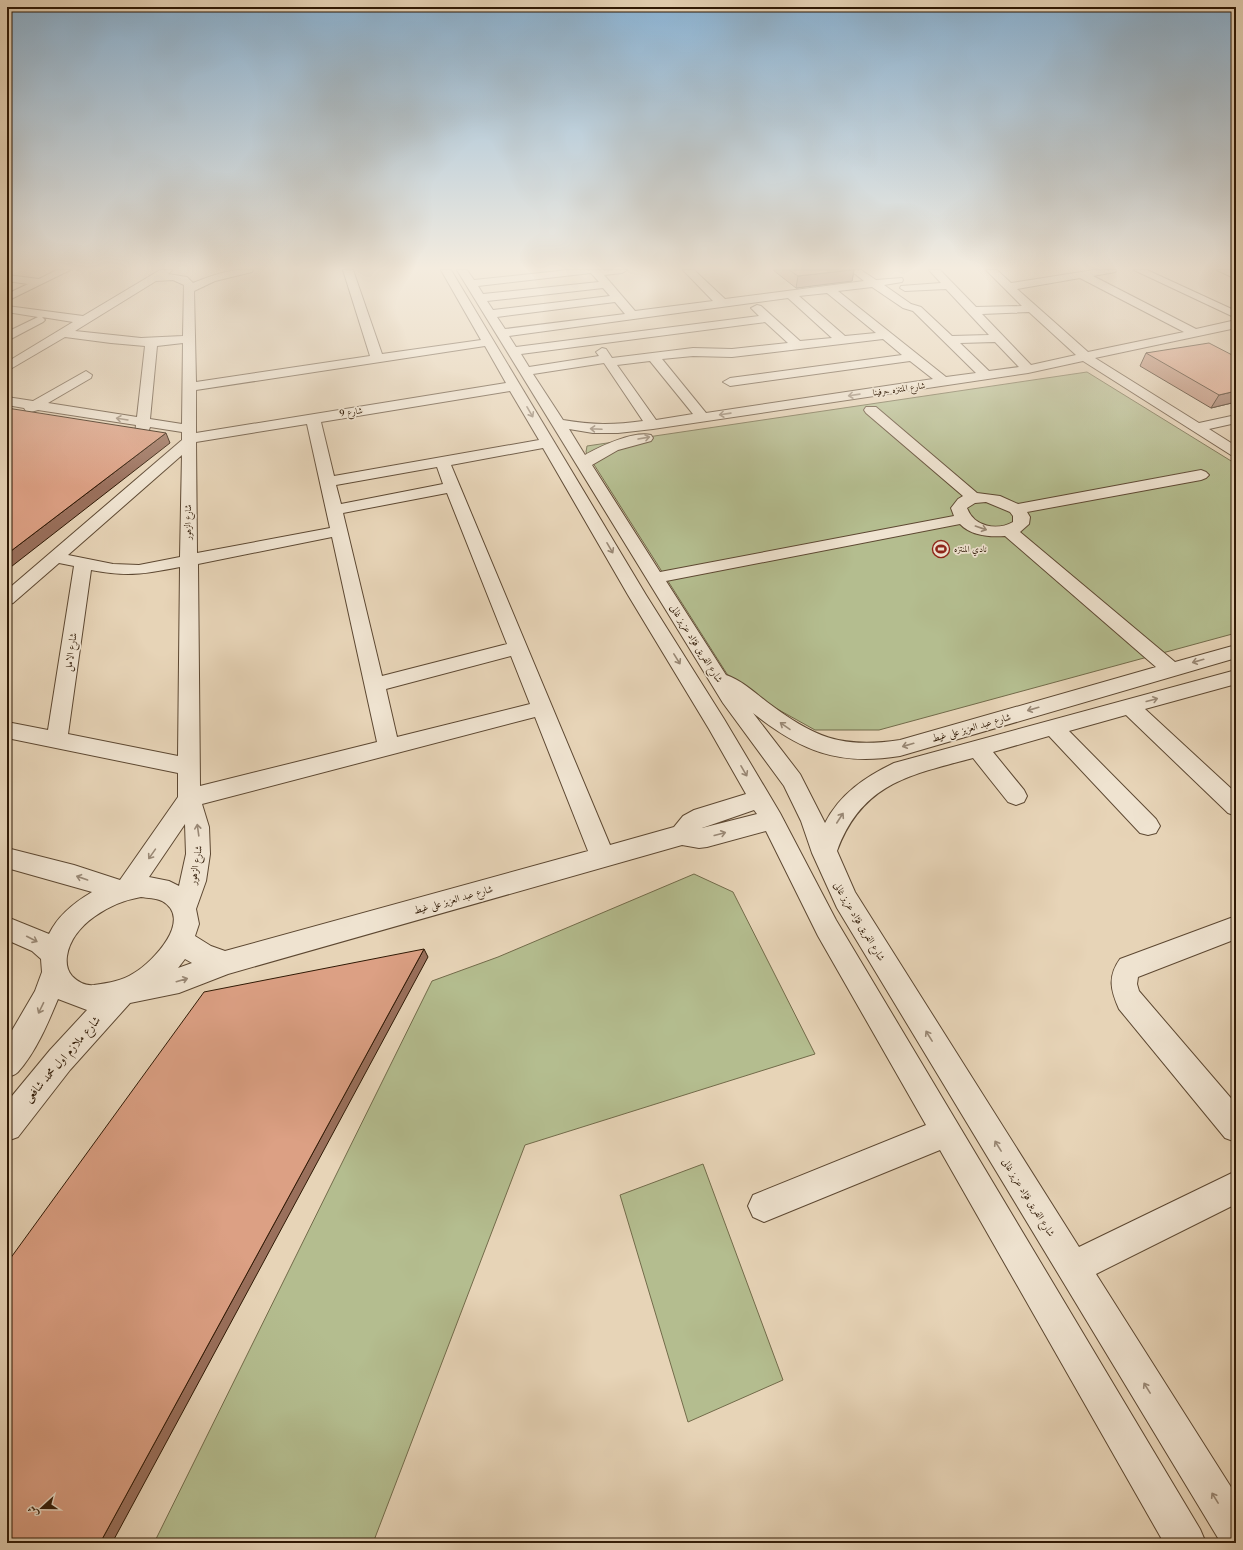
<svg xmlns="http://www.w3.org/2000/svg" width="1243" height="1550" font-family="'Libre Caslon Text',Amiri,serif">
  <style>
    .green { fill: #b4bd8f; stroke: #726b4a }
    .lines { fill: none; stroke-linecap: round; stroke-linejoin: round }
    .minor-casing { stroke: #5d4832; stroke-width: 2 }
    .minor { fill: #efe3d0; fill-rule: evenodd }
    .wall { fill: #bd8a72; stroke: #2f1905 }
    .shaded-wall { fill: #9a705c; stroke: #2f1905 }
    .building { fill: #dca084; stroke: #2f1905 }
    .oneway { stroke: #998875 }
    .labels { text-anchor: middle; stroke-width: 3.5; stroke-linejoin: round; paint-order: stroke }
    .far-street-label { font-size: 9px; fill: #2f1905; stroke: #efe3d0 }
    .far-poi-label { font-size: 9px; fill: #2f1905; stroke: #efe3d0; text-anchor: start }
    .street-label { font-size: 10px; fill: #2f1905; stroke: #efe3d0 }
    .near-street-label { font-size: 12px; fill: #2f1905; stroke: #efe3d0 }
  </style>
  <rect width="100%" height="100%" fill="#e7d4b7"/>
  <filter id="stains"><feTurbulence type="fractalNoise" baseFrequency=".005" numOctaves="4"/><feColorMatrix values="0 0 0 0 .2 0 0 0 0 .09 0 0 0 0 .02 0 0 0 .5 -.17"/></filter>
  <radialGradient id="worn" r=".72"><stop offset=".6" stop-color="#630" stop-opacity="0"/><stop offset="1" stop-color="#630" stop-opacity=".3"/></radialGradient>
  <path class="green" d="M 1087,372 L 1236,464 L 1236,633 L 879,730 L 815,730 L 752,695 L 727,674 L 586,452 L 587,446 Z
    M 694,874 L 733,892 L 815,1054 L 525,1145 L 373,1543 L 154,1543 L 432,981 L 498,957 Z
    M 703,1164 L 783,1380 L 688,1422 L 620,1195 Z"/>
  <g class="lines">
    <g class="minor-casing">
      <path id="minor" d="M 57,270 L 70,270 L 7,301 L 7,294 L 28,284 L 7,281 L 7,275 L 39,279 Z
        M 160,270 L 172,270 L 168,274 L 187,277 L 193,283 C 212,275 233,268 253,270 L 252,272 L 215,281 L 194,291 L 196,382 L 370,356 L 343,270 L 353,270 L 382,354 L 481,340 L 441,270 L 451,270 L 646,595 L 724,719 L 780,813 L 836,920 L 1200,1529 L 1206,1543 L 1164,1543 L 940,1150 L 764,1222 L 753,1217 L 748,1206 L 753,1195 L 926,1125 L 818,936 L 766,831 L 707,847 L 699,848 L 682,845 L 228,974 L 179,993 L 130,1003 L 70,1070 L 18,1137 L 7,1141 L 7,1102 L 50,1050 L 87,1010 L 58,999 C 48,1023 36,1052 18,1072 C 15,1075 11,1076 7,1077 L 7,1039 L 35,991 L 42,972 L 41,959 L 32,951 L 7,940 L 7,917 L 49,934 C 58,915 75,902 92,892 L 7,868 L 7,848 L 74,865 L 120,880 L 178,797 L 178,773 L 7,738 L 7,722 L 48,730 L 74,566 L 59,563 L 13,603 L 7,605 L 7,590 L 182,440 L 182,432 L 150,427 L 147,436 L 137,436 L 135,433 L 136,425 L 38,410 L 31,412 L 26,411 L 24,408 L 7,405 L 7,397 L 33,401 L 86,371 L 92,375 L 91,378 L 48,403 L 137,417 L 145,346 L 111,343 L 65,337 L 7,371 L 7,362 L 73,322 L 42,317 L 45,320 L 43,322 L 7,341 L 7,332 L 38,317 L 7,312 L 7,306 L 83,316 ZM 173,280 L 184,285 L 183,336 L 141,338 L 75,331 L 156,281 ZM 183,343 L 182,424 L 150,419 L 157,346 ZM 485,346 L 506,383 L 196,433 L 196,390 ZM 510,391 L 539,440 L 334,476 L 321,422 ZM 307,424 L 330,528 L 197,553 L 196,442 ZM 543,448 L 628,595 L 709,729 L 746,794 L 694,810 L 683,816 L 674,827 L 610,845 L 451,465 ZM 182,455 L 180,557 L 139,565 L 113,564 L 68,555 ZM 437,467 L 443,484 L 341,504 L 336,485 ZM 447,493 L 507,644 L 382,676 L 343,513 ZM 332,537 L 377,742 L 200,786 L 198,564 ZM 180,567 L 178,756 L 68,734 L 91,570 C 128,577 144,574 180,567 ZM 511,656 L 530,704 L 397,737 L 386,689 ZM 535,717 L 588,851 L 225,951 L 211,946 L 195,936 L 199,924 L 196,909 L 206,881 L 210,854 L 209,827 L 202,804 ZM 754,810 L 757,814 L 702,828 ZM 185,824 L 186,854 L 179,886 L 169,881 L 149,877 ZM 141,897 C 147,898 156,898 162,901 C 194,919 153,962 134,973 C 122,981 108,983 94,985 C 85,986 78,982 72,976 C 67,970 66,964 67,956 C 72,924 111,902 141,897 ZM 185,959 L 192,963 L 178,968 Z
        M 457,270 L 467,270 L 474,280 L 568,270 L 627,270 L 622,273 L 604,275 L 635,311 L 713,301 L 683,270 L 694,270 L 725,299 L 864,281 L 850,270 L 861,270 L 876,280 L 902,278 L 903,280 L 902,282 L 884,285 L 911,304 L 921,307 L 952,336 L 989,335 L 946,289 L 905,291 L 900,288 L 901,286 L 941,283 L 929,270 L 940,270 L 976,307 L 1022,306 L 986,270 L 997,270 L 1011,283 L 1094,270 L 1116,270 L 1115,272 L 1093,276 L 1196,329 L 1236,320 L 1236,328 L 1095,358 L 1199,423 L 1236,415 L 1236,423 L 1209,429 L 1236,446 L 1236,456 L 1231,455 L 1083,361 L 1028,373 L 653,429 L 618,433 L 593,433 L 569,429 L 585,455 C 601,446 633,431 651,435 L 653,438 L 651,441 L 618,450 L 592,465 L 660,572 L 954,516 L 951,508 L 958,499 L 963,496 L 866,413 L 864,410 L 866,407 L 876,407 L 977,493 L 1000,496 L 1018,504 L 1201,470 L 1206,472 L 1209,475 L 1206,478 L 1201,480 L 1027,512 L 1030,517 L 1029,524 L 1020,532 L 1175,662 L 1236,645 L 1236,658 L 900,756 C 838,766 801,751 753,713 L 800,774 L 825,823 C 840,794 865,777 894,763 L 1236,670 L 1236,684 L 1145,709 L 1236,793 L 1236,816 L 1228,813 L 1126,715 L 1069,731 L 1156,819 L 1160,826 L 1156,833 L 1148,835 L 1140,833 L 1049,736 L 993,752 L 1024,790 L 1027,796 L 1024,802 L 1016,805 L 1008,802 L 973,758 C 910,775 862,783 837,851 L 855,892 L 1079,1247 L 1236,1171 L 1236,1204 L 1096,1274 L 1236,1495 L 1236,1543 L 1221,1543 L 837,908 L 812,853 L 801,821 L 784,786 L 723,703 ZM 591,273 L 599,282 L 483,294 L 478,286 ZM 1080,278 L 1184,332 L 1088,352 L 1017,289 ZM 872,287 L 903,308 L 913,311 L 976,373 L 946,377 L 838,291 ZM 603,288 L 610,296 L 493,310 L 487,301 ZM 827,293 L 876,333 L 845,336 L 799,296 ZM 788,298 L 832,338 L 800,341 L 761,306 L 757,305 L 751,308 L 759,316 L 516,347 L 509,336 ZM 615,302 L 625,314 L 505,329 L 497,317 ZM 1029,312 L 1076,355 L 1031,365 L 982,314 ZM 765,322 L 788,343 L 732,349 L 693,348 L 612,358 L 606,349 L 602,348 L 596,352 L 599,356 L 529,367 L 521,354 ZM 883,339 L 902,355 L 730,378 L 723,382 L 730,386 L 910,361 L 933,379 L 706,413 L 662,359 L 693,356 L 732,357 ZM 995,342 L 1019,367 L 989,371 L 960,343 ZM 650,361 L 693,414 L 656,420 L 617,365 ZM 604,363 L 643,421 C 614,425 592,425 563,420 L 533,374 ZM 986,502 L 1010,512 L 1013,516 L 1013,522 C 997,531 974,527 967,508 L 975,503 ZM 960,524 C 971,536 990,537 1005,536 L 1156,667 L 900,740 C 840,749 814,737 767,702 C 754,692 741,680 726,675 L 666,581 Z
        M 1134,270 L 1147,270 L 1236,311 L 1236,318 Z
        M 1217,270 L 1230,270 L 1236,272 L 1236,279 Z
        M 1236,916 L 1236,939 L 1138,977 L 1137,984 L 1139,991 L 1236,1104 L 1236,1142 L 1225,1138 L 1119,1009 C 1111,991 1107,977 1120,959 Z"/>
    </g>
    <use href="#minor" class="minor"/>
  </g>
  <path class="wall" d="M 773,270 L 854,270 L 852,281 L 796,288 Z
    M 1146,353 L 1236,357 L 1236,402 L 1211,408 L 1140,366 Z"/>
  <path class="shaded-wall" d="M 851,270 L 854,270 L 852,281 L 796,288 L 798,276 Z
    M 1236,391 L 1236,402 L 1211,408 L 1219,395 Z
    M 166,433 L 170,443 L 7,570 L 7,554 Z
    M 424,949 L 428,957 L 112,1543 L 100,1543 Z"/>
  <path class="building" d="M 789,270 L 851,270 L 798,276 Z
    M 1209,343 L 1236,357 L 1236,391 L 1219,395 L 1146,353 Z
    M 7,408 L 166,433 L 7,554 Z
    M 424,949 L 100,1543 L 7,1543 L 7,1263 L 204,992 Z"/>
  <defs><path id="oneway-shaft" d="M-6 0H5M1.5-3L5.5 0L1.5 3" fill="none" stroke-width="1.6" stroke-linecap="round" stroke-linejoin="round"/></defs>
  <g class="oneway">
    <use href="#oneway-shaft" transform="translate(854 395) rotate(172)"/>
    <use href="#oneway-shaft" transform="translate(530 412) rotate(60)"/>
    <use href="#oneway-shaft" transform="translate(725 414) rotate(172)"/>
    <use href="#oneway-shaft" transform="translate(122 419) rotate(-171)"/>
    <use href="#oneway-shaft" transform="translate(596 429) rotate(-177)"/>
    <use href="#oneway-shaft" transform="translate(644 438) rotate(-10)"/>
    <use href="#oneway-shaft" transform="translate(981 528) rotate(19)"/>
    <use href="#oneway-shaft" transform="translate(610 548) rotate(60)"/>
    <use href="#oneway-shaft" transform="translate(677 659) rotate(58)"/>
    <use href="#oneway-shaft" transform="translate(1198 661) rotate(164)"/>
    <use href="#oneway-shaft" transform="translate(1152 700) rotate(-15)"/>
    <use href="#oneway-shaft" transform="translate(1033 709) rotate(164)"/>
    <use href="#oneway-shaft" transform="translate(785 726) rotate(-145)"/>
    <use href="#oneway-shaft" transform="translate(908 745) rotate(164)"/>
    <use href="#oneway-shaft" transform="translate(744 771) rotate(60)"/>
    <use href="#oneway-shaft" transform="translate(840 818) rotate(-57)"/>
    <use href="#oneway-shaft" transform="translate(198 830) rotate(-98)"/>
    <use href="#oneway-shaft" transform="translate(720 834) rotate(-15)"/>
    <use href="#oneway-shaft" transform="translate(152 854) rotate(125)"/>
    <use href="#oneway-shaft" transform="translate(82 878) rotate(-161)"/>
    <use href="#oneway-shaft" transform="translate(32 939) rotate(27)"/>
    <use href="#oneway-shaft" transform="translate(182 980) rotate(-16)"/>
    <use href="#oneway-shaft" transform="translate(41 1008) rotate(116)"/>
    <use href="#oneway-shaft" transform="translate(929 1036) rotate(-122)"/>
    <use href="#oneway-shaft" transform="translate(998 1146) rotate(-122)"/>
    <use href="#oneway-shaft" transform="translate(1147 1388) rotate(-122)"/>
    <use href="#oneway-shaft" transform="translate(1215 1498) rotate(-122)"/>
  </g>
  <linearGradient id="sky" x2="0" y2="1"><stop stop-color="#8ab4d6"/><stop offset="0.55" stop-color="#f4ecdf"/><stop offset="1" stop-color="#f4ecdf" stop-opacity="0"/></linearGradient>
  <rect width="1243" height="487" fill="url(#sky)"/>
  <defs>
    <g id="stadium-ring" transform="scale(0.9)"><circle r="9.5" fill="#efe3d0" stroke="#8f2418" stroke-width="1.5"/><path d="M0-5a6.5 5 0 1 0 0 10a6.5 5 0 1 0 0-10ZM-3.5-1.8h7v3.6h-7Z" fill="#8f2418"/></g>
  </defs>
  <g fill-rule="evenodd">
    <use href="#stadium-ring" x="941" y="549"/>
  </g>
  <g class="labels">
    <g class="far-street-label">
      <text transform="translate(899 389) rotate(-8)" y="3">شارع المتنزه حرفينا</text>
      <text transform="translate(351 412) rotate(-9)" y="3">شارع 9</text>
      <text transform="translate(188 522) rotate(-90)" y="3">شارع الزهور</text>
    </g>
    <g class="far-poi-label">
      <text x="954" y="552">نادي المنتزه</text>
    </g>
    <g class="street-label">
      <text transform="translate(697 643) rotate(58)" y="4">شارع الفريق فؤاد عزيز غالى</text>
      <text transform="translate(70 652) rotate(-82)" y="4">شارع الامل</text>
      <text transform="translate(971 727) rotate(-16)" y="4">شارع عبد العزيز على غيط</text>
      <text transform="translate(195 865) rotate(-81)" y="4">شارع الزهور</text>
      <text transform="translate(453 899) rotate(-16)" y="4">شارع عبد العزيز على غيط</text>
      <text transform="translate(860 921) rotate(59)" y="4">شارع الفريق فؤاد عزيز غالى</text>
      <text transform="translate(1029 1197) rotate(58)" y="4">شارع الفريق فؤاد عزيز غالى</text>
    </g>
    <g class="near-street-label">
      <text transform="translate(62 1059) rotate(-49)" y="4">شارع ملازم اول محمد شافعى</text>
    </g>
  </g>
  <rect width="1243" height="1550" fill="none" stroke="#e7d4b7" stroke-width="24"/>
  <rect x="8" y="8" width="1227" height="1534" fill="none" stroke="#2f1905" stroke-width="2"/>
  <rect x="12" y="12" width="1219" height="1526" fill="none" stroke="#2f1905"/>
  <g transform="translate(42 1508) rotate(249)" stroke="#efe3d0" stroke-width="3" paint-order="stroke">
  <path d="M0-3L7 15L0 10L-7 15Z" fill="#2f1905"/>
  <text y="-6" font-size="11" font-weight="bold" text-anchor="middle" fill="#2f1905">ش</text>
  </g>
  <rect width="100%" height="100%" filter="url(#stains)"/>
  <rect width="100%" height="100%" fill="url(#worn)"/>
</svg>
